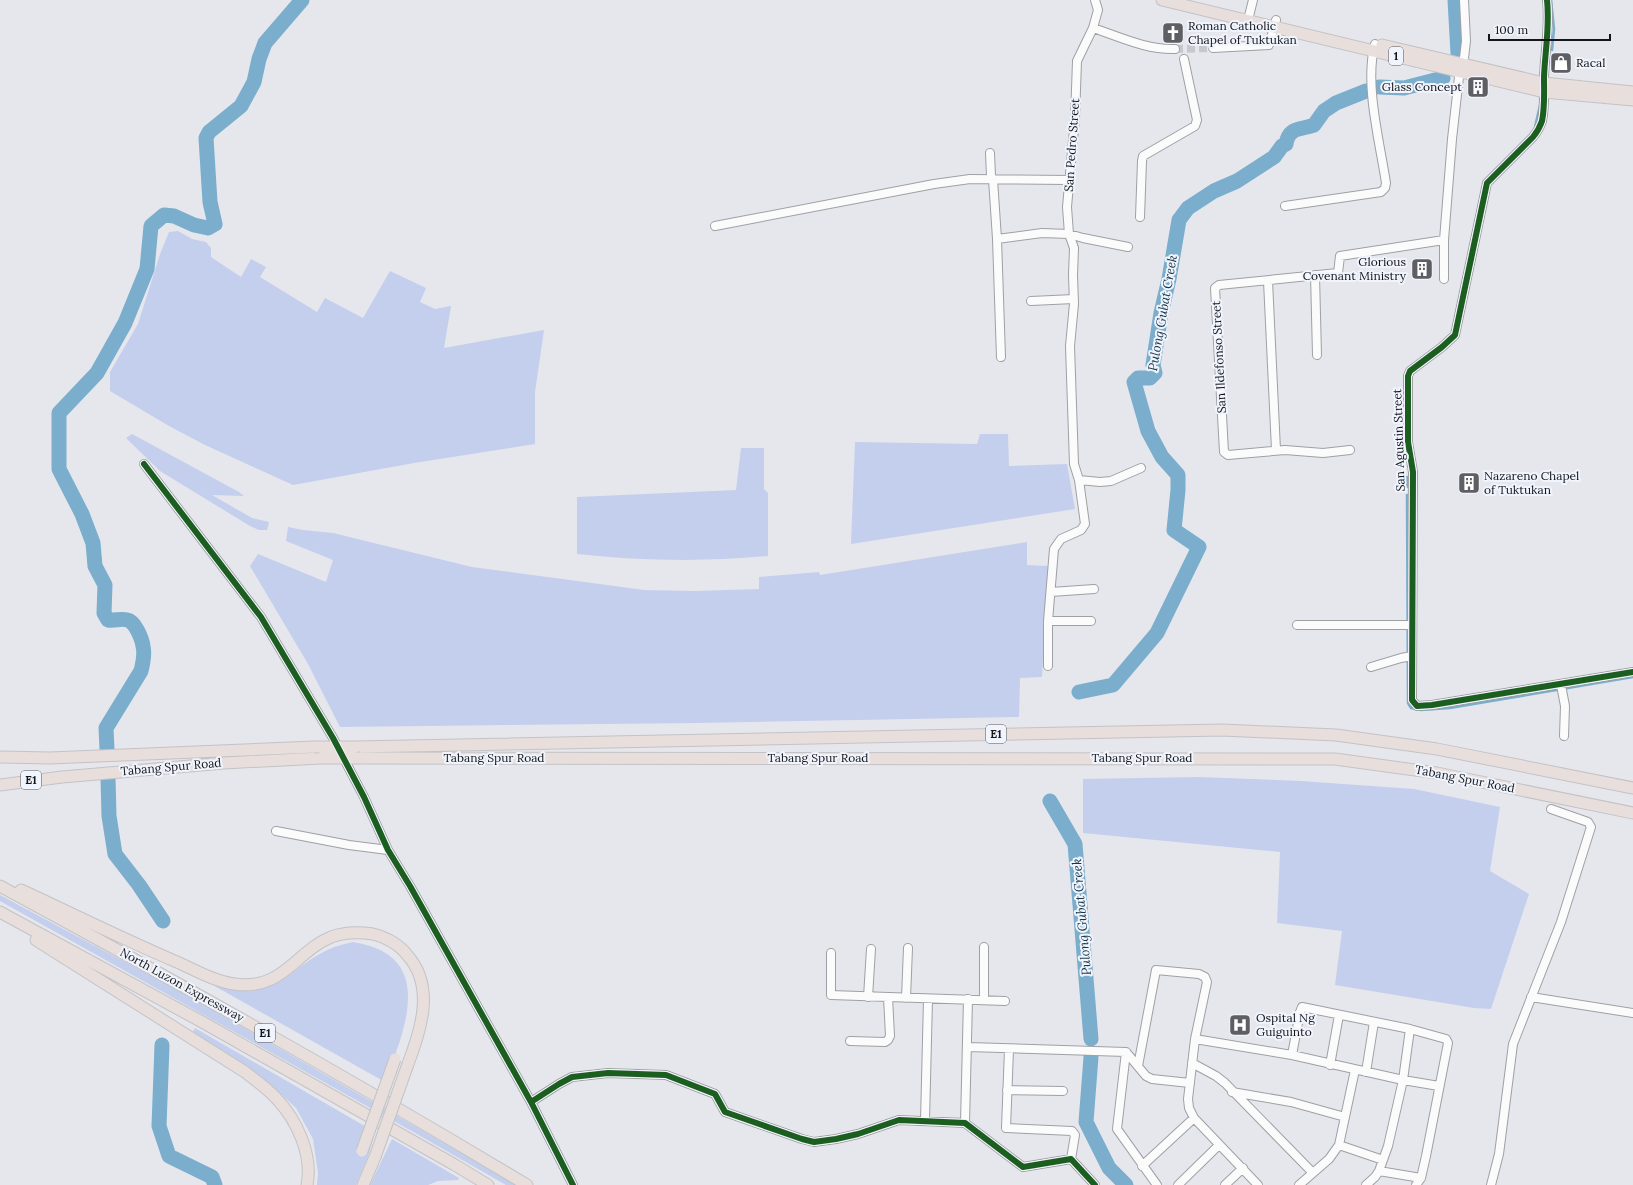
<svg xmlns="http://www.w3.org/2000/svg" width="1633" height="1185" font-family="Lora,serif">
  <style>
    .green { fill: #c4cfed }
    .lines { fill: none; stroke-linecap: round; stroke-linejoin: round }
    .stream { stroke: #7aaecc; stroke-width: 2.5 }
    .river { stroke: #7aaecc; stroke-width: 15 }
    .minor-tunnel { stroke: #c6c8cd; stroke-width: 8; stroke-dasharray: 8 4; stroke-linecap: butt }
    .minor-casing { stroke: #9fa0a4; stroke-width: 10 }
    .highway-casing { stroke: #c3c3c6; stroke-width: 13 }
    .minor { stroke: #fbfbfc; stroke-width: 8 }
    .highway { stroke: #e8dedb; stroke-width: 11 }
    .highway-bridge-casing { stroke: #c3c3c6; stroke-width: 13; stroke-linecap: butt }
    .highway-bridge { stroke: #e8dedb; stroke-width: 11 }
    .cycleway-casing { stroke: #f0f4fd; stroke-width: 8 }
    .cycleway { stroke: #1b5e20; stroke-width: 6 }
    .labels { text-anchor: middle; stroke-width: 4; stroke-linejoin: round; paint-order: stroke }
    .shield { fill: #f0f4fd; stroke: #56585d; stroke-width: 1 }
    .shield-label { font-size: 11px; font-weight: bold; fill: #141518 }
    .poi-label { font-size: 12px; fill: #141518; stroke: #f0f4fd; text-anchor: start }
    .street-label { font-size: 12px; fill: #141518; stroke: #f0f4fd }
    .water-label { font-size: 13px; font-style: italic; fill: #153648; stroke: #f0f4fd }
  </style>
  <rect width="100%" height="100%" fill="#e6e7ed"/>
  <path class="green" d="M 178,231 L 192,239 L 206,242 L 211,248 L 211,257 L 241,277 L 251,259 L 266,267 L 260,277 L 317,312 L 325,298 L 363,318 L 390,271 L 426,288 L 420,302 L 435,309 L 451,306 L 444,348 L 544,330 L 535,392 L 535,444 L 414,463 L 293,485 L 203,444 L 169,426 L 110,391 L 110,372 L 138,324 L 160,254 L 169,232 Z
    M 132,434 L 239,492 L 244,496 L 212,495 L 252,518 L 269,522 L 267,530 L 259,530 L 250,526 L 160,471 L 126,438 Z
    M 980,434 L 1008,434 L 1009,466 L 1067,464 L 1075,509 L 851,544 L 855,442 L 977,444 Z
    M 741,448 L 764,448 L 764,489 L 768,493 L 768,556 C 704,562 641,561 577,554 L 577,497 L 736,490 Z
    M 288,527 L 303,530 L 333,533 L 472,567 L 644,590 L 695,591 L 759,589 L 759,577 L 819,572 L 820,575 L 1027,542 L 1027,565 L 1048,566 L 1042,677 L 1020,678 L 1019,717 L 697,723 L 340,727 L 308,664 L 250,566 L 258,554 L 326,582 L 333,560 L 286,541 Z
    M 1198,777 L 1301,781 L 1414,789 L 1500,807 L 1490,871 L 1529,894 L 1491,1009 L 1474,1008 L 1335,985 L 1342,931 L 1277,923 L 1280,852 L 1083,833 L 1083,779 Z
    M 0,895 L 183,993 L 517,1185 L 506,1185 L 415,1133 L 0,901 Z
    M 353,942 C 437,955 405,1029 385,1082 L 211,984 L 168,961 C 210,979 247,1007 291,974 C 311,958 327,947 353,942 Z
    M 195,1028 L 375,1132 L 368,1157 L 356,1185 L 317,1185 L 318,1173 L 313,1139 L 296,1108 L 274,1088 L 192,1033 Z
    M 392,1139 L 459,1178 L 458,1180 L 438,1181 L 428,1185 L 370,1185 Z"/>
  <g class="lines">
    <path class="stream" d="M 1551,0 L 1554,29 L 1552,50
      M 1535,127 L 1540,105
      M 1407,477 L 1407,487
      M 1407,495 L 1408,703 L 1411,708 L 1421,710 L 1450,708 L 1633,677"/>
    <path class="river" d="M 1455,0 L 1458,53
      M 1379,87 L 1404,88 L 1443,78
      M 1079,692 L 1113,685 L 1157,633 L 1199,547 L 1174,530 L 1178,490 L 1178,475 L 1162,457 L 1148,431 L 1134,382 L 1138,378 L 1150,378 L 1155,373 L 1153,365 L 1161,313 L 1169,279 L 1179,220 L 1188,208 L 1214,191 L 1237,181 L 1274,157 L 1282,146 L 1286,144 C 1289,126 1302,130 1314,125 L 1324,111 L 1336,103 L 1366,91
      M 107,749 L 106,728 L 141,671 C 143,663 145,654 143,646 C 142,639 135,621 127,620 C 121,618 115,621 108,620 L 104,613 L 105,585 L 95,566 L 93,543 L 82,514 L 59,469 L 59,413 L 97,373 L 125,323 L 147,269 L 151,226 L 164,215 L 174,216 L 194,225 L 208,228 L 215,224 L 210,202 L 206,138 L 209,132 L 241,106 L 254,82 L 259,59 L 265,43 L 302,0
      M 108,778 L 109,816 L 115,854 L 139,885 L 163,921
      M 1050,801 L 1075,844 L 1091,1039
      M 162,1045 L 159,1126 L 169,1156 L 212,1177 L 215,1185
      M 1091,1057 L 1086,1122 L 1109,1168 L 1126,1185"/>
    <path class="minor-tunnel" d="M 1175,49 L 1213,48"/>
    <g class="minor-casing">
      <path id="minor" d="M 1095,0 L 1098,10 L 1093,28 L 1077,61 L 1075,118 L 1067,207 L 1069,234 L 1083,238 L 1128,247
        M 1547,0 C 1550,26 1545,51 1544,77 C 1544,92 1545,107 1542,121 C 1540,127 1537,132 1533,137 L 1487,183 L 1455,335 L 1442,347 L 1410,371 L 1408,376 L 1408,442 L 1413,472 L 1412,700 L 1417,706 L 1432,705 L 1633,672
        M 1248,20 L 1253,0
        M 1093,28 C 1120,37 1147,50 1175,49
        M 1213,48 L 1269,45 L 1276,20
        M 990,153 L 991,176 L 993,179 L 997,239
        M 1285,206 L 1381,192 L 1385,188 L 1386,183 C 1380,143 1364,83 1375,44
        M 1140,217 L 1142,161 L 1143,156 L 1195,126 L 1197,120 L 1184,59
        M 715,226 L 934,184 L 970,179 L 1070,180
        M 1315,275 L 1317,355
        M 1444,279 L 1444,240
        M 1268,281 L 1276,450
        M 1031,301 L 1074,299
        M 1001,357 L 997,239 L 1042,233 L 1069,234 L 1074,248 L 1073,275 L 1074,304 L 1070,346 L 1074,464 L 1079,480 L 1100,482 L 1111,481 L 1141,468
        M 1350,450 L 1323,453 L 1285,450 L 1228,455 L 1224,452 L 1215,288 L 1219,285 L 1338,273 L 1340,256 L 1444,240 L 1452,139 L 1459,77 L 1464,58 L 1466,41 L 1464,0
        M 144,464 L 261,617 L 333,738 L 364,797 L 388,850 L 410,886 L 531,1102 L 573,1185
        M 1051,592 L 1094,589
        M 1048,621 L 1091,621
        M 1297,625 L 1412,625
        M 1048,666 L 1048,621 L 1054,549 L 1061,539 L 1081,530 L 1085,524 L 1079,480
        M 1371,667 L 1401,658 L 1412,656
        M 1561,685 L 1565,706 L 1564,736
        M 276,831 L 349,845 L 388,850
        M 831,953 L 831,995 L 1005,1001
        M 868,997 L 871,949
        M 1531,997 L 1633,1013
        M 906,998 L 908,948
        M 984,1000 L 984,947
        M 1195,1039 L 1292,1055 L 1403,1080 L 1439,1086
        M 850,1041 L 885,1042 L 888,1040 L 890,1036 L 888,997
        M 968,1047 L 1126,1052 L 1146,1076 L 1152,1079 L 1190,1083
        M 1009,1049 L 1006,1128 L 1072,1131 L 1075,1135 L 1071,1159
        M 1126,1052 L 1117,1129 L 1157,1185
        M 1292,1055 L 1300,1012 L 1302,1007 L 1410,1029 L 1446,1039 L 1448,1043 L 1426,1156 L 1421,1178 L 1416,1185
        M 1192,1063 L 1216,1076 L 1225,1083 L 1313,1173
        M 1330,1065 L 1339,1015
        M 1138,1066 L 1156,970 L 1199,974 L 1205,977 L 1207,982 L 1195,1039 L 1188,1099 L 1189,1108 L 1194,1118 L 1258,1185
        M 1366,1072 L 1374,1022
        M 1007,1090 L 1063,1091
        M 1232,1092 L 1291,1102 L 1345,1117
        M 531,1102 L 559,1084 L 572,1077 L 608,1073 L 666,1075 L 715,1094 L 725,1112 L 802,1139 L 814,1142 L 836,1139 L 858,1134 L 899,1120 L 965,1123 L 1023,1167 L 1071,1159 L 1095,1185
        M 925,1121 L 928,999
        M 965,1123 L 968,999
        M 1339,1145 L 1383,1160
        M 1142,1166 L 1194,1118
        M 1379,1171 L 1421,1178
        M 1178,1185 L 1219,1145
        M 1225,1185 L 1243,1168
        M 1299,1185 L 1329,1159 L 1339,1145 L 1355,1070
        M 1366,1185 L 1375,1177 L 1379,1171 L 1388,1146 L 1403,1080 L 1410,1029
        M 1491,1185 L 1499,1154 L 1513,1044 L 1561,922 L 1591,827 L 1588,822 L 1551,809"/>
    </g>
    <g class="highway-casing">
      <path id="highway" d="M 1162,0 L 1544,92 L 1633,100
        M 1382,45 L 1544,83 L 1633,92
        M 355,747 L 1222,730 L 1336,735 L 1437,749 L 1633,788
        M 0,757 L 50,758 L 314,747
        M 360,758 L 1335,759 L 1437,773 L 1633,813
        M 0,785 L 62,777 L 224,763 L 321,758
        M 0,886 C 178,982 354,1081 527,1185
        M 21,890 C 73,914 125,940 177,962 C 195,970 214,981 234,984 C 283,991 295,952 331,937 C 344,932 359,932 373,934 C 386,937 400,945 408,956 C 435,987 421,1030 408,1064
        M 0,912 L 204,1023 L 455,1165 L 488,1185
        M 36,940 L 245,1072 C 255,1080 267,1088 276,1098 C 297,1120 313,1155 307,1185
        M 363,1185 L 375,1157"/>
    </g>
    <use href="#minor" class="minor"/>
    <use href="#highway" class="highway"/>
    <g class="highway-bridge-casing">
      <path id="highway-bridge" d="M 314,747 L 355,747
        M 321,758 L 360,758
        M 362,1151 L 395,1059
        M 375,1157 L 408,1064"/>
    </g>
    <use href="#highway-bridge" class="highway-bridge"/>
    <g class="cycleway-casing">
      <path id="cycleway" d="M 1547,0 C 1550,26 1545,51 1544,77 C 1544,92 1545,107 1542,121 C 1540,127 1537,132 1533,137 L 1487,183 L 1455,335 L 1442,347 L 1410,371 L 1408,376 L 1408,442 L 1413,472 L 1412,700 L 1417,706 L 1432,705 L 1633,672
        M 144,464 L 261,617 L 333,738 L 364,797 L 388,850 L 410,886 L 531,1102 L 573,1185
        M 531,1102 L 559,1084 L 572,1077 L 608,1073 L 666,1075 L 715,1094 L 725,1112 L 802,1139 L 814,1142 L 836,1139 L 858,1134 L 899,1120 L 965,1123 L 1023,1167 L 1071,1159 L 1095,1185"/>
    </g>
    <use href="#cycleway" class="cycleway"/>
  </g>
  <defs>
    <g id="church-square" transform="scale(1.15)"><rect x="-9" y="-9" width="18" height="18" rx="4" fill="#5e5e63" stroke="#f0f4fd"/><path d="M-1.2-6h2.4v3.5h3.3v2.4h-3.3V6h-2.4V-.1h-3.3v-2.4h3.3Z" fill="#fff"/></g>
    <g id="shop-square" transform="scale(1.15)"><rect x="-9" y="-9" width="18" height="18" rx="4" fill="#5e5e63" stroke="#f0f4fd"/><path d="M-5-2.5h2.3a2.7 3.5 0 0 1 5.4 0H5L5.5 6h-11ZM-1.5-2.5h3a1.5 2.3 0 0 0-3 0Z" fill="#fff"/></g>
    <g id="building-square" transform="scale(1.15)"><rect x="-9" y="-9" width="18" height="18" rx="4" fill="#5e5e63" stroke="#f0f4fd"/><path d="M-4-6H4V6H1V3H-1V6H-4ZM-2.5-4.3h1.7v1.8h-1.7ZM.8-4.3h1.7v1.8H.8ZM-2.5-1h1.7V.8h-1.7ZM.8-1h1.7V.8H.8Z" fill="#fff"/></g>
    <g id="hospital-square" transform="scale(1.15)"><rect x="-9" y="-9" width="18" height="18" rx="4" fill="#5e5e63" stroke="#f0f4fd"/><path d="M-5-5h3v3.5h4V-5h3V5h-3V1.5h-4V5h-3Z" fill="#fff"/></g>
  </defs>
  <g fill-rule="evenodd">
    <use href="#church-square" x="1173" y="33"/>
    <use href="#shop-square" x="1561" y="63"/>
    <use href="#building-square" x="1478" y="87"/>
    <use href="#building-square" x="1422" y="269"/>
    <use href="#building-square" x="1469" y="483"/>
    <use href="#hospital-square" x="1240" y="1025"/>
  </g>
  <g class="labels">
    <g class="shield">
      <rect x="1389" y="47" width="14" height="18" rx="3"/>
      <rect x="986" y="725" width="20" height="18" rx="3"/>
      <rect x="21" y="771" width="20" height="18" rx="3"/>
      <rect x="255" y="1024" width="20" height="18" rx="3"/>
    </g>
    <g class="shield-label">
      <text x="1396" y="60">1</text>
      <text x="996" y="738">E1</text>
      <text x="31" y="784">E1</text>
      <text x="265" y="1037">E1</text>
    </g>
    <g class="poi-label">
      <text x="1188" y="30">Roman Catholic<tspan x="1188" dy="14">Chapel of Tuktukan</tspan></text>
      <text x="1576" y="67">Racal</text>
      <text x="1462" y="91" text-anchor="end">Glass Concept</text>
      <text x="1406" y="266" text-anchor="end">Glorious<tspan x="1406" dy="14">Covenant Ministry</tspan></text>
      <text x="1484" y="480">Nazareno Chapel<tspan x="1484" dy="14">of Tuktukan</tspan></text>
      <text x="1256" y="1022">Ospital Ng<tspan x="1256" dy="14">Guiguinto</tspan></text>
    </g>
    <g class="street-label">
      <text transform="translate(1072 145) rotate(-86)" y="4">San Pedro Street</text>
      <text transform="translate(1219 357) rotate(-93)" y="4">San Ildefonso Street</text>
      <text transform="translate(1399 440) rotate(-92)" y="4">San Agustin Street</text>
      <text x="494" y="762">Tabang Spur Road</text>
      <text x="818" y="762">Tabang Spur Road</text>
      <text x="1142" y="762">Tabang Spur Road</text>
      <text transform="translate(171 767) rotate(-5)" y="4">Tabang Spur Road</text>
      <text transform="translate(1465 779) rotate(11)" y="4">Tabang Spur Road</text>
      <text transform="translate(182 985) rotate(29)" y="4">North Luzon Expressway</text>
    </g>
    <g class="water-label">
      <text transform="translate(1162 313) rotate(-80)" y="5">Pulong Gubat Creek</text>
      <text transform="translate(1081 917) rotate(-95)" y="5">Pulong Gubat Creek</text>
    </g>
  </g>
  <path d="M1489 34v6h121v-6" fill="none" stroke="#141518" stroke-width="2"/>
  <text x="1495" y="34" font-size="12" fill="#141518" stroke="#f0f4fd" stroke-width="3" paint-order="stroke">100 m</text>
</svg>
